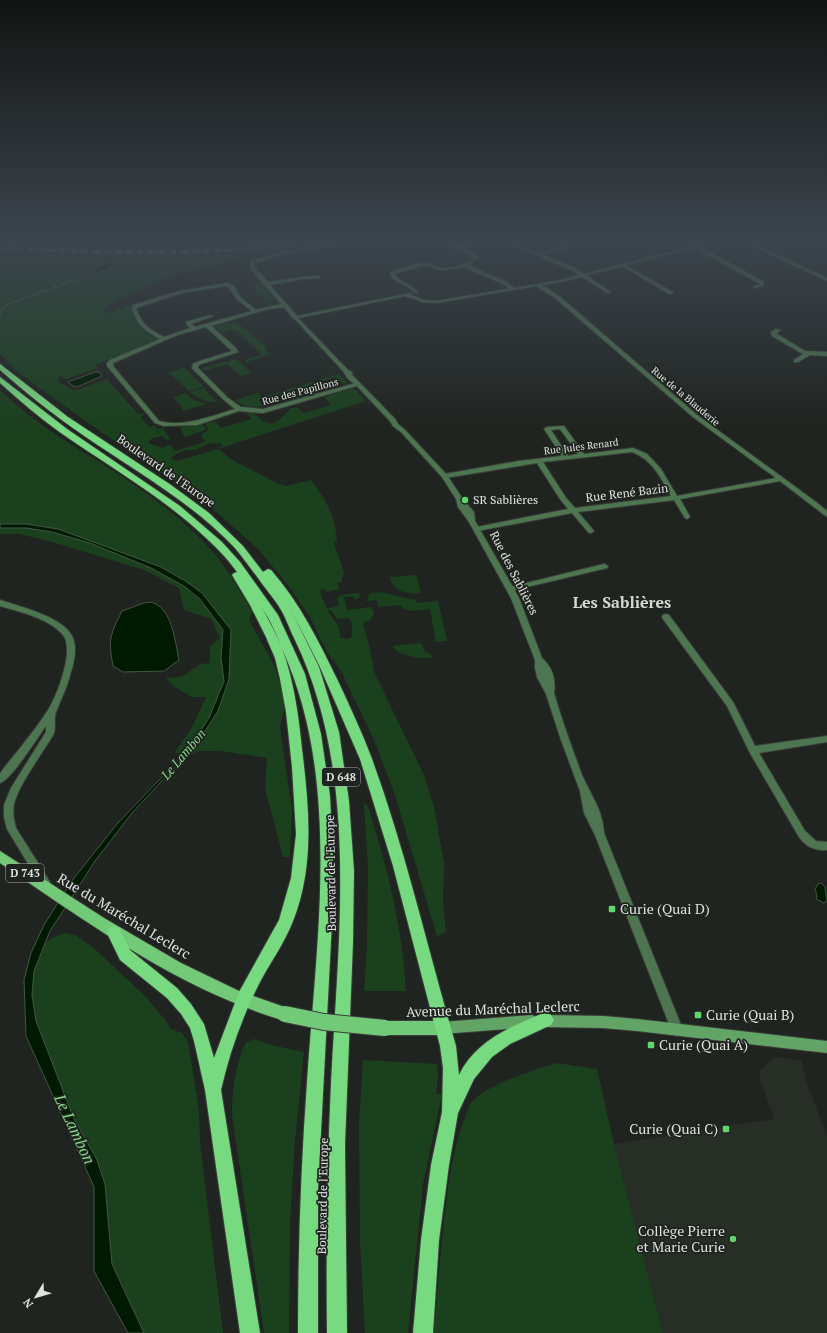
<svg xmlns="http://www.w3.org/2000/svg" width="827" height="1333" font-family="'PT Serif',serif">
  <style>
    .built { fill: #262e26 }
    .green { fill: #1b401e; fill-rule: evenodd }
    .water { fill: #001a01; stroke: #435644 }
    .lines { fill: none; stroke-linecap: round; stroke-linejoin: round }
    .minor-casing { stroke: #3b3f3b; stroke-width: 2 }
    .tertiary-casing { stroke: #3b3f3b; stroke-width: 2 }
    .secondary-casing { stroke: #3b3f3b; stroke-width: 2 }
    .primary-casing { stroke: #3b3f3b; stroke-width: 2 }
    .trunk-casing { stroke: #3b3f3b; stroke-width: 2 }
    .minor { fill: #4d754f; fill-rule: evenodd }
    .tertiary { fill: #4d754f; fill-rule: evenodd }
    .secondary { fill: #62a466; fill-rule: evenodd }
    .primary { fill: #72c978; fill-rule: evenodd }
    .trunk { fill: #78da80; fill-rule: evenodd }
    .rail-casing { stroke: #8b8f8b; stroke-width: 3 }
    .rail { stroke: #202420; stroke-width: 2; stroke-dasharray: 5.5; stroke-linecap: butt }
    .minor-bridge-casing { stroke: #3b3f3b; stroke-width: 6; stroke-linecap: butt }
    .primary-bridge-casing { stroke: #3b3f3b; stroke-width: 18; stroke-linecap: butt }
    .minor-bridge { stroke: #4d754f; stroke-width: 5 }
    .primary-bridge { stroke: #72c978; stroke-width: 16 }
    .poi-dot { fill: #5fd56b; stroke: #202420; stroke-width: 1.5 }
    .labels { text-anchor: middle; stroke-width: 3.5; stroke-linejoin: round; paint-order: stroke }
    .far-street-label { font-size: 10px; fill: #dfe2df; stroke: #202420 }
    .shield { fill: #202420; stroke: #a6a9a6; stroke-width: 1 }
    .shield-label { font-size: 11px; font-weight: bold; fill: #dfe2df }
    .street-label { font-size: 12px; fill: #dfe2df; stroke: #202420 }
    .poi-label { font-size: 12px; fill: #dfe2df; stroke: #202420; text-anchor: start }
    .water-label { font-size: 13px; font-style: italic; fill: #83d888; stroke: #202420 }
    .near-poi-label { font-size: 14px; fill: #dfe2df; stroke: #202420; text-anchor: start }
    .near-street-label { font-size: 14px; fill: #dfe2df; stroke: #202420 }
    .district-label { font-size: 16px; font-weight: bold; fill: #d3d9d3; stroke: #202420 }
    .near-water-label { font-size: 16px; font-style: italic; fill: #83d888; stroke: #202420 }
  </style>
  <rect width="100%" height="100%" fill="#202420"/>
  <path class="built" d="M 774,1057 L 802,1061 L 807,1083 L 827,1136 L 827,1333 L 663,1333 L 614,1144 L 774,1119 L 761,1082 L 759,1072 Z"/>
  <path class="green" d="M 0,241 L 40,241 L 43,243 L 51,241 L 275,241 L 273,243 L 276,243 L 279,251 L 252,255 L 168,277 L 122,298 L 107,306 L 103,312 L 111,313 L 141,300 L 143,301 L 131,306 L 132,313 L 130,315 L 133,315 L 136,323 L 146,331 L 145,332 L 156,339 L 96,365 L 98,368 L 66,379 L 60,376 L 58,380 L 62,385 L 61,383 L 74,391 L 107,379 L 138,414 L 143,413 L 144,415 L 140,416 L 149,427 L 155,425 L 157,429 L 169,427 L 163,429 L 170,439 L 168,441 L 162,436 L 152,438 L 148,443 L 163,448 L 170,444 L 175,451 L 205,442 L 201,435 L 209,430 L 205,423 L 216,422 L 221,428 L 252,419 L 246,413 C 259,413 256,418 265,422 C 276,428 285,414 291,408 L 297,407 L 303,413 L 331,405 L 324,397 L 352,389 L 356,390 L 365,401 L 218,449 L 234,461 L 279,484 L 287,486 L 311,480 C 326,500 335,515 337,541 L 334,543 L 344,573 L 341,582 L 337,583 L 340,589 L 327,592 L 325,589 L 319,590 L 327,609 L 339,605 L 337,598 L 341,595 L 356,593 L 359,593 L 360,597 L 355,600 L 354,596 L 344,597 L 347,610 L 371,607 L 374,613 L 371,619 L 363,624 L 370,649 L 374,672 L 424,775 L 435,811 L 444,864 L 443,904 L 446,932 L 437,936 L 395,795 L 375,742 L 341,671 L 327,652 L 310,617 L 291,589 L 259,550 L 205,502 L 179,483 L 104,434 L 45,392 L 15,370 L 0,354 ZM 219,443 L 223,445 L 218,449 L 177,461 L 171,458 L 174,455 L 186,450 L 196,450 L 207,444 ZM 327,610 L 331,610 L 337,619 L 348,618 L 352,624 L 352,637 L 348,639 L 340,638 L 339,627 Z
    M 261,283 L 275,300 L 259,305 L 258,305 L 266,302 L 264,300 L 266,300 L 261,297 L 263,296 L 261,294 L 246,298 L 244,297 L 257,294 L 255,292 L 257,291 L 253,288 L 255,287 L 253,285 Z
    M 227,322 L 229,324 L 236,322 L 267,347 L 264,348 L 271,354 L 247,362 L 245,360 L 261,355 L 261,352 L 254,349 L 257,348 L 250,346 L 253,344 L 246,342 L 248,340 L 241,338 L 244,336 L 242,334 L 238,335 L 237,334 L 240,332 L 238,331 L 235,331 L 233,329 L 222,333 L 214,327 Z
    M 236,359 L 252,373 L 241,376 L 227,364 L 205,371 L 202,368 Z
    M 184,367 L 203,386 L 203,387 L 189,391 L 166,370 L 171,372 Z
    M 339,374 L 347,383 L 343,384 L 336,377 L 310,385 L 316,392 L 292,399 L 285,392 L 258,400 L 263,406 C 254,408 242,406 235,400 L 258,393 L 262,397 Z
    M 204,388 L 217,401 C 210,404 196,398 190,392 Z
    M 0,390 C 29,419 66,441 101,463 C 143,490 186,519 218,558 C 231,575 242,594 252,612 L 249,620 L 275,667 L 284,698 L 284,711 L 280,726 L 292,811 L 290,857 L 283,857 L 265,788 L 267,758 L 221,751 L 200,751 L 187,757 L 175,752 L 191,729 L 206,697 L 192,697 L 173,686 L 166,678 L 181,677 L 201,664 L 210,663 L 210,646 L 220,638 L 211,619 L 184,610 L 179,588 L 144,570 L 49,541 L 19,534 L 0,534 Z
    M 186,393 L 192,399 L 207,404 L 183,411 L 180,405 L 173,397 Z
    M 202,424 L 206,429 L 205,430 L 185,437 L 180,429 L 182,427 Z
    M 416,575 L 421,593 C 407,594 393,592 390,577 Z
    M 380,592 L 415,600 L 416,603 L 438,601 L 447,641 L 436,642 L 430,609 C 420,610 406,614 400,605 L 378,607 L 377,600 L 367,601 L 368,596 L 371,593 Z
    M 421,643 L 425,651 L 432,655 L 432,657 C 423,660 396,656 393,646 Z
    M 364,803 L 368,807 C 387,866 403,929 406,991 L 364,991 L 367,946 L 368,865 Z
    M 66,933 L 77,936 L 97,951 L 147,998 L 165,1020 L 171,1029 L 182,1033 L 188,1042 L 199,1110 L 200,1142 L 223,1333 L 144,1333 L 112,1264 L 105,1184 L 97,1160 L 74,1119 L 36,1021 L 32,995 L 34,971 L 45,944 L 53,937 Z
    M 254,1039 L 271,1045 L 304,1052 L 295,1141 L 290,1224 L 289,1333 L 264,1333 L 232,1115 C 232,1088 235,1069 245,1043 Z
    M 363,1060 L 437,1064 L 438,1077 L 436,1094 L 442,1094 L 423,1184 L 408,1333 L 365,1333 L 360,1241 L 359,1124 Z
    M 556,1063 L 597,1069 L 614,1144 L 663,1333 L 434,1333 C 437,1296 440,1258 444,1221 C 448,1189 451,1157 462,1126 C 465,1119 467,1109 471,1103 C 487,1084 532,1071 556,1063 Z"/>
  <path class="water" d="M 107,262 L 113,262 L 113,266 C 80,281 43,290 9,304 L 2,309 L 0,317 L 0,310 L 6,305 L 89,274 Z
    M 95,372 L 99,372 L 102,376 L 77,387 L 73,386 L 68,382 Z
    M 0,524 L 26,524 L 58,529 L 161,567 L 187,582 L 202,593 L 231,630 L 229,679 L 218,711 L 198,742 L 132,813 L 95,861 L 50,931 L 34,971 L 32,995 L 36,1021 L 74,1119 L 97,1160 L 105,1184 L 112,1264 L 144,1333 L 128,1333 L 94,1271 L 94,1187 L 26,1036 L 24,980 L 31,953 L 44,925 L 71,882 L 117,824 L 187,751 L 209,718 L 224,681 L 221,658 L 223,630 L 200,599 L 184,586 L 151,568 L 90,543 L 52,532 L 26,528 L 0,528 Z
    M 150,602 C 172,606 175,641 179,660 L 164,671 L 123,672 L 113,666 C 108,639 110,635 122,611 L 144,603 Z
    M 821,883 L 825,887 L 827,901 L 824,903 L 816,899 L 817,896 L 815,889 L 818,884 Z"/>
  <g class="lines">
    <g class="minor-casing">
      <path id="minor" d="M 347,241 L 358,241 L 284,254 L 254,263 L 254,267 L 268,282 L 303,277 L 319,276 L 321,277 L 319,278 L 303,279 L 270,285 L 297,316 L 297,318 L 293,318 L 284,307 L 268,309 L 211,326 L 236,348 L 238,352 L 201,364 L 198,366 L 198,368 L 228,398 L 241,407 L 263,409 L 356,383 L 360,383 L 360,385 L 263,413 L 239,411 L 197,425 L 164,426 L 155,423 L 107,366 L 107,363 L 110,360 L 160,339 C 145,331 136,324 132,308 L 133,305 L 180,291 L 227,283 L 234,286 L 240,297 L 256,310 L 281,304 L 250,268 L 250,261 L 283,252 ZM 226,286 L 230,288 L 236,299 L 252,311 L 195,327 L 191,324 L 213,316 L 211,315 L 186,322 L 186,323 L 190,328 L 164,337 C 149,329 142,325 136,308 L 181,293 ZM 206,327 L 232,351 L 197,362 L 193,364 L 192,368 L 224,400 L 235,409 C 212,416 183,428 159,421 L 113,366 L 113,363 L 177,335 Z
        M 441,241 L 447,241 L 458,246 L 471,241 L 478,241 L 462,248 L 477,255 L 479,258 L 468,265 L 507,282 L 515,289 L 511,290 L 503,284 L 464,267 L 445,270 L 439,270 L 430,266 L 422,266 L 394,274 C 399,282 412,284 418,293 L 416,294 L 409,288 L 393,279 L 390,275 L 390,272 L 393,271 C 404,267 416,263 427,263 C 433,264 437,267 442,268 C 453,269 466,264 474,258 Z
        M 504,241 L 510,241 L 538,253 L 568,245 L 568,247 L 542,254 L 577,269 L 611,292 L 607,293 L 573,271 Z
        M 695,246 L 699,246 L 764,282 L 763,286 L 754,288 L 754,286 L 759,285 L 760,284 L 695,248 Z
        M 624,264 L 673,292 L 673,293 L 669,294 L 622,266 L 622,265 Z
        M 536,284 L 540,284 L 559,296 L 697,415 L 816,502 L 827,511 L 827,517 L 780,481 L 680,499 L 690,517 L 687,519 L 685,518 L 674,500 L 578,512 L 594,531 L 591,533 L 589,533 L 572,513 L 477,531 L 475,531 L 474,529 L 477,527 L 568,509 L 560,499 L 537,463 L 445,478 L 442,476 L 445,474 L 519,461 L 562,456 L 544,429 L 547,427 L 564,426 L 584,454 L 633,448 L 647,454 L 661,469 L 677,496 L 776,478 L 693,417 L 555,298 L 536,286 ZM 560,429 L 578,454 L 568,456 L 551,430 ZM 632,452 C 653,460 661,478 671,496 L 575,508 L 566,498 L 543,462 Z
        M 776,329 L 781,330 L 777,333 L 777,334 L 805,351 L 827,352 L 827,356 L 810,355 L 798,362 L 794,362 L 794,360 L 803,354 L 772,336 L 771,332 Z
        M 604,564 L 608,566 L 607,568 L 510,591 L 506,589 L 510,587 Z
        M 0,600 C 19,606 63,617 72,636 C 78,648 74,663 70,675 C 67,688 61,699 56,712 C 53,719 57,728 53,735 C 42,754 19,784 14,804 C 12,812 14,820 16,828 L 53,887 L 52,890 L 48,892 L 44,890 L 7,829 L 4,817 L 4,805 L 11,788 L 46,732 L 46,726 C 37,738 12,779 0,783 C 0,780 0,776 0,774 C 1,771 17,752 21,747 C 30,735 40,723 48,710 C 57,696 75,650 63,635 C 49,618 20,612 0,606 Z
        M 666,614 L 669,615 L 733,702 L 755,746 L 827,736 L 827,742 L 759,753 L 805,831 L 816,841 L 827,842 L 827,850 C 815,851 806,847 799,837 L 750,753 L 727,706 L 663,619 L 662,617 L 663,615 Z"/>
    </g>
    <g class="tertiary-casing">
      <path id="tertiary" d="M 712,241 L 720,241 L 561,282 L 436,303 L 423,302 L 405,296 L 298,318 L 347,369 L 353,373 L 351,374 L 359,382 L 395,419 L 398,424 L 405,430 L 447,475 L 462,498 L 474,512 L 475,521 L 519,598 L 542,658 C 553,668 556,679 554,693 C 562,721 572,748 582,775 C 591,796 603,810 604,833 L 683,1030 L 681,1034 L 677,1036 L 673,1034 L 595,835 L 584,813 L 580,791 L 561,740 L 546,694 L 537,677 L 535,668 L 535,660 L 511,598 L 469,522 L 458,507 L 456,499 L 442,477 L 401,432 L 393,426 L 390,421 L 355,384 L 348,379 L 343,371 L 293,317 L 410,293 L 412,294 L 411,295 L 424,300 L 436,301 L 561,280 Z
        M 742,241 L 748,241 L 827,278 L 827,281 Z"/>
    </g>
    <g class="secondary-casing">
      <path id="secondary" d="M 532,1015 L 536,1017 L 538,1021 L 539,1017 L 543,1015 L 603,1016 L 637,1019 L 827,1041 L 827,1053 L 637,1031 L 603,1028 L 543,1027 L 539,1025 L 538,1021 L 536,1025 L 532,1027 L 442,1034 L 438,1032 L 436,1028 L 438,1024 L 442,1022 Z"/>
    </g>
    <g class="primary-casing">
      <path id="primary" d="M 0,851 L 104,918 L 181,963 L 239,991 L 290,1009 L 292,1014 L 290,1019 L 285,1021 C 181,990 89,924 0,863 Z
        M 385,1021 L 442,1021 L 447,1023 L 449,1028 L 447,1033 L 442,1035 L 385,1035 L 380,1033 L 378,1028 L 380,1023 Z"/>
    </g>
    <g class="trunk-casing">
      <path id="trunk" d="M 0,364 L 68,417 L 171,485 L 209,513 L 243,546 L 263,572 L 268,569 L 271,570 C 300,603 319,642 338,681 C 350,707 362,732 372,759 C 406,852 428,950 456,1046 L 459,1075 C 476,1040 512,1026 546,1012 L 551,1015 L 554,1020 L 551,1025 L 510,1044 L 492,1057 L 474,1079 L 458,1113 L 449,1165 L 439,1240 L 433,1333 L 413,1333 L 421,1240 L 431,1165 L 442,1112 L 443,1068 L 440,1046 L 393,866 L 360,759 L 319,665 L 291,610 L 319,667 L 339,732 L 349,801 L 354,871 L 353,942 L 345,1144 L 347,1333 L 327,1333 C 326,1250 327,1166 331,1083 C 338,938 360,775 295,640 C 289,628 285,615 278,605 C 272,596 264,587 258,578 C 250,568 243,557 234,547 C 190,501 135,471 83,435 C 54,415 26,393 0,370 Z
        M 0,377 L 67,429 L 180,506 L 222,542 L 240,562 L 278,615 L 305,674 L 321,734 L 330,796 L 333,859 L 332,922 L 318,1190 L 318,1333 L 298,1333 C 298,1249 301,1165 307,1082 C 316,943 342,782 283,651 C 277,636 271,621 262,608 C 271,624 280,641 286,660 C 295,689 299,719 302,749 C 309,806 315,866 293,921 C 284,945 268,965 257,988 C 241,1020 229,1055 221,1090 L 260,1333 L 240,1333 L 205,1090 L 194,1041 L 190,1028 L 181,1014 L 167,998 L 120,960 L 107,933 L 109,928 L 114,926 L 119,928 L 130,950 L 177,988 L 191,1004 L 204,1024 L 214,1058 L 239,992 L 279,920 L 291,878 L 296,834 L 292,767 L 286,712 L 280,679 L 275,658 L 266,637 L 250,605 L 232,575 L 234,573 L 237,572 C 228,559 216,547 204,536 C 161,496 110,467 61,433 C 40,418 20,401 0,383 Z"/>
    </g>
    <use href="#minor" class="minor"/>
    <use href="#tertiary" class="tertiary"/>
    <use href="#secondary" class="secondary"/>
    <use href="#primary" class="primary"/>
    <use href="#trunk" class="trunk"/>
    <g class="rail-casing">
      <path id="rail" d="M 0,248 C 111,254 218,255 329,241"/>
    </g>
    <use href="#rail" class="rail"/>
    <g class="minor-bridge-casing">
      <path id="minor-bridge" d="M 279,243 L 281,249"/>
    </g>
    <g class="primary-bridge-casing">
      <path id="primary-bridge" d="M 285,1014 L 324,1022 L 385,1028"/>
    </g>
    <use href="#minor-bridge" class="minor-bridge"/>
    <use href="#primary-bridge" class="primary-bridge"/>
  </g>
  <linearGradient id="sky" x2="0" y2="1"><stop stop-color="#121412"/><stop offset="0.56" stop-color="#3c454e"/><stop offset="1" stop-color="#3c454e" stop-opacity="0"/></linearGradient>
  <rect width="827" height="428" fill="url(#sky)"/>
  <g class="poi-dot">
    <circle cx="465" cy="500" r="4"/>
    <rect x="608" y="905" width="8" height="8" rx="2"/>
    <rect x="694" y="1011" width="8" height="8" rx="2"/>
    <rect x="647" y="1041" width="8" height="8" rx="2"/>
    <rect x="722" y="1125" width="8" height="8" rx="2"/>
    <circle cx="733" cy="1239" r="4"/>
  </g>
  <g class="labels">
    <g class="far-street-label">
      <text transform="translate(300 391) rotate(-15)" y="4">Rue des Papillons</text>
      <text transform="translate(686 396) rotate(40)" y="4">Rue de la Blauderie</text>
      <text transform="translate(581 446) rotate(-7)" y="4">Rue Jules Renard</text>
    </g>
    <g class="shield">
      <rect x="322" y="768" width="38" height="18" rx="3"/>
      <rect x="6" y="864" width="38" height="18" rx="3"/>
    </g>
    <g class="shield-label">
      <text x="341" y="781">D 648</text>
      <text x="25" y="877">D 743</text>
    </g>
    <g class="street-label">
      <text transform="translate(166 471) rotate(35)" y="4">Boulevard de l'Europe</text>
      <text transform="translate(627 493) rotate(-7)" y="4">Rue René Bazin</text>
      <text transform="translate(514 573) rotate(63)" y="4">Rue des Sablières</text>
      <text transform="translate(331 873) rotate(-91)" y="4">Boulevard de l'Europe</text>
      <text transform="translate(323 1196) rotate(-89)" y="4">Boulevard de l'Europe</text>
    </g>
    <g class="poi-label">
      <text x="473" y="504">SR Sablières</text>
    </g>
    <g class="water-label">
      <text transform="translate(183 754) rotate(-50)" y="5">Le Lambon</text>
    </g>
    <g class="near-poi-label">
      <text x="620" y="914">Curie (Quai D)</text>
      <text x="706" y="1020">Curie (Quai B)</text>
      <text x="659" y="1050">Curie (Quai A)</text>
      <text x="718" y="1134" text-anchor="end">Curie (Quai C)</text>
      <text x="725" y="1236" text-anchor="end">Collège Pierre<tspan x="725" dy="16">et Marie Curie</tspan></text>
    </g>
    <g class="near-street-label">
      <text transform="translate(124 916) rotate(31)" y="5">Rue du Maréchal Leclerc</text>
      <text transform="translate(493 1009) rotate(-2)" y="5">Avenue du Maréchal Leclerc</text>
    </g>
    <g class="district-label">
      <text x="622" y="608">Les Sablières</text>
    </g>
    <g class="near-water-label">
      <text transform="translate(75 1129) rotate(65)" y="6">Le Lambon</text>
    </g>
  </g>
  <g transform="translate(36 1297) rotate(232)" stroke="#202420" stroke-width="3" paint-order="stroke">
  <path d="M0-3L7 15L0 10L-7 15Z" fill="#dfe2df"/>
  <text y="-6" font-size="11" font-weight="bold" text-anchor="middle" fill="#dfe2df">N</text>
  </g>
</svg>
